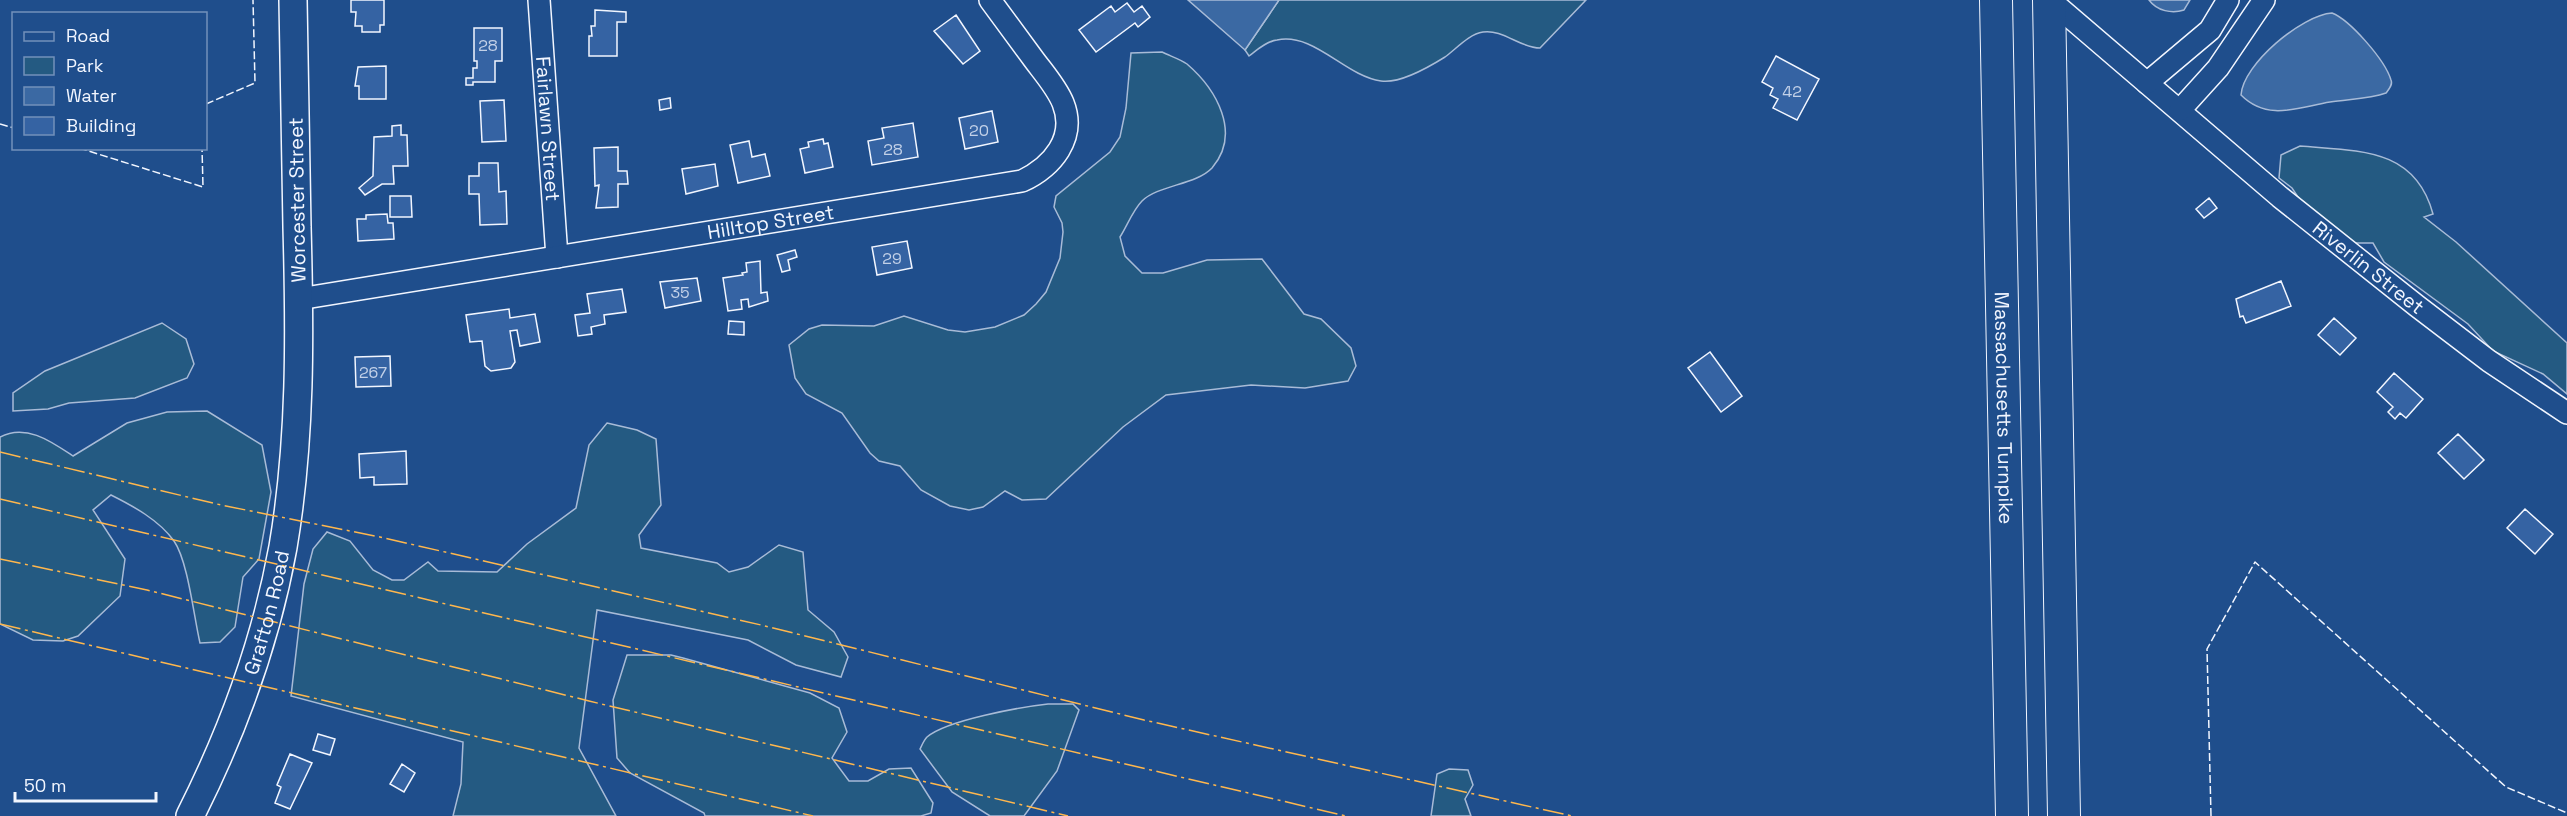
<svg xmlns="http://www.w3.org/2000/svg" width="2567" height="816" font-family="'Space Grotesk',sans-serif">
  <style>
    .green { fill: #245a82; stroke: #a8bbd7; stroke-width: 1.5 }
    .water { fill: #3b69a3; stroke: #a8bbd7; stroke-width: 1.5 }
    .building { fill: #3563a3; stroke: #f2f6ff; stroke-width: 1.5 }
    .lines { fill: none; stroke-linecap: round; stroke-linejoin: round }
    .minor-casing { stroke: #f2f6ff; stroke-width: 24 }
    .major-casing { stroke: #f2f6ff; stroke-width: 30 }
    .highway-casing { stroke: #f2f6ff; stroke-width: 34 }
    .minor { stroke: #1f4e8c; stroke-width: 21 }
    .major { stroke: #1f4e8c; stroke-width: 27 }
    .highway { stroke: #1f4e8c; stroke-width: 32 }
    .fence { stroke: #f2f6ff; stroke-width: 1.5; stroke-dasharray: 8 3; stroke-linecap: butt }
    .power { stroke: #ffb74d; stroke-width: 1.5; stroke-dasharray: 21 4.5 3 4.5; stroke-linecap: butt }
    .labels { text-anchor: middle; stroke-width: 4.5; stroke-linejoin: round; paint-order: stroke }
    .number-label { font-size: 16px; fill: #c3d1e8 }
    .street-label { font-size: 20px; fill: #f2f6ff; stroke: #1f4e8c }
  </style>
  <rect width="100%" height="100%" fill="#1f4e8c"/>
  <path class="green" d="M 1279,0 L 1586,0 L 1540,48 C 1520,48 1503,29 1483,32 C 1469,34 1456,49 1445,57 C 1429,67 1400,84 1381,81 C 1345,76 1314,32 1277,40 C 1267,41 1257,50 1249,56 L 1245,50 Z
    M 1162,52 C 1170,56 1180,59 1187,64 C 1216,89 1242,133 1212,168 C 1196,185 1158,185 1142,201 C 1133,210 1127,226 1120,237 L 1125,256 L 1142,273 L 1163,273 L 1207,260 L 1262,259 L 1304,314 L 1321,319 L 1351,348 L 1356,366 L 1348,381 L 1305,388 L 1251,385 L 1166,395 L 1123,427 L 1046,499 L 1022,500 L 1005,491 L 983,507 L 969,510 L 950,506 L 921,490 L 900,466 L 879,461 L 870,453 L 842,413 L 806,394 L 795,378 L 789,345 L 809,329 L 822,325 L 874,326 L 904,316 L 948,330 L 965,332 L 995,327 L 1024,315 L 1036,304 L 1046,292 L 1060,258 L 1063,232 L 1062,223 L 1054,207 L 1056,196 L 1110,152 L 1120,137 L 1126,108 L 1131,53 Z
    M 2300,146 C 2358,151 2415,147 2433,214 L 2424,217 L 2456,242 L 2567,343 L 2567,394 L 2543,374 L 2493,351 L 2468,324 L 2384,262 L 2373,243 L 2351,243 L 2310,215 L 2292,188 L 2279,178 L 2281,155 Z
    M 162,323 L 186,339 L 194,364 L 187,378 L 135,398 L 69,403 L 48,409 L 13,411 L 13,393 L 45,371 Z
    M 207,411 L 262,445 L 271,492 L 259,559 L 243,577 L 235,627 L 220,642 L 200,643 C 194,618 188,561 174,541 C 159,520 133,506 111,495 L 93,510 L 125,559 L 120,596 L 78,636 L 63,641 L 33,640 L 0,624 L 0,437 C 26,423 52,442 73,456 L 127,423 L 167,412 Z
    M 607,423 L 637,430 L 656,439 L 661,505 L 639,535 L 641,548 L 717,563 L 729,572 L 748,567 L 779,545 L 803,552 L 808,610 L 834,632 L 848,657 L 841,677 L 796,665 L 748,640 L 597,610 L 579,748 L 616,816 L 453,816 L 461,784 L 463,742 L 291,696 L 304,584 L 313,549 L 327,532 L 350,541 L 373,570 L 392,580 L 404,580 L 428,562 L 438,571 L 497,572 L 527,544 L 576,508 L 589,445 Z
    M 627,655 L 671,655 L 683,658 L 810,693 L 839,708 L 847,732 L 832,758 L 849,781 L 868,781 L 889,769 L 911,768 L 933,803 L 931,813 L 921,816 L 705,816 L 704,813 L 630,773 L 617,758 L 613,700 Z
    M 1048,704 L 1073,704 L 1079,710 L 1057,771 L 1024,816 L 990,816 L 952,792 L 920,749 C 922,745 924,740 927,737 C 947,720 1021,707 1048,704 Z
    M 1449,769 L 1468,770 L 1473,785 L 1465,799 L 1471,816 L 1431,816 L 1437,774 Z"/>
  <path class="water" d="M 1188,0 L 1279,0 L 1245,50 Z
    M 2149,0 L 2190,0 L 2184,10 C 2172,14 2157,11 2149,0 Z
    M 2332,13 C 2350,20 2385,60 2391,80 C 2393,85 2389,89 2386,93 C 2369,99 2349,99 2330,102 C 2299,107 2268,122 2241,95 C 2243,64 2302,15 2332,13 Z"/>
  <path class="building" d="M 351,0 L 384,0 L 384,25 L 380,25 L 380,32 L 362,32 L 362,26 L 355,26 L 356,12 L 351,12 Z
    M 1127,3 L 1134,12 L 1142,6 L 1150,17 L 1138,27 L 1135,23 L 1096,52 L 1079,30 L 1111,6 L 1115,12 Z
    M 595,10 L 626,12 L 626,22 L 617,22 L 617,56 L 589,56 L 589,36 L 592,36 L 591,26 L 595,26 Z
    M 956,15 L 980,51 L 963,64 L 934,31 Z
    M 474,28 L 502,28 L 502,61 L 495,61 L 495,82 L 473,82 L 473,85 L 466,85 L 466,78 L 473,78 L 473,68 L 477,68 L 477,61 L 474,61 Z
    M 1776,56 L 1819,79 L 1797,120 L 1773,108 L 1778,99 L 1770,95 L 1773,88 L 1762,82 Z
    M 386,66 L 386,99 L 359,99 L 359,86 L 355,86 L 358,67 Z
    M 670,98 L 671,108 L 660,110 L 659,100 Z
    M 504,100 L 506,141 L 482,142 L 480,101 Z
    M 992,111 L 998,142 L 965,149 L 959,118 Z
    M 913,123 L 918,157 L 872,165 L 868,141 L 884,138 L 882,128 Z
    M 401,125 L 401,135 L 407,135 L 408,166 L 393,166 L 394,184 L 382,184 L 365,195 L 359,188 L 373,176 L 374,137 L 392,136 L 392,126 Z
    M 823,139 L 824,144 L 828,143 L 833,167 L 805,173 L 800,149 L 809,147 L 808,142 Z
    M 749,141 L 752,157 L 765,154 L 770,176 L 738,183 L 730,145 Z
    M 618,147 L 618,171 L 627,171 L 628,184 L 618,184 L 618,207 L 596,208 L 599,185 L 595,186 L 594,148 Z
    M 479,163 L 498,163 L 499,192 L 506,191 L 507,224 L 480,225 L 479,194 L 469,194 L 469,176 L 479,176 Z
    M 715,164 L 718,186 L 686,194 L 682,169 Z
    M 390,196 L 411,196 L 412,217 L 390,217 Z
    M 2209,198 L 2217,208 L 2204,218 L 2196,209 Z
    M 387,214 L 388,223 L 393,223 L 394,239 L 358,241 L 357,219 L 366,219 L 366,215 Z
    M 907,241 L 912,268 L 877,275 L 872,247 Z
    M 795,250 L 797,257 L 788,260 L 790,270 L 782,272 L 777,255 Z
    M 760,261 L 761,293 L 767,292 L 768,301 L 749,307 L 748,299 L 741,300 L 742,309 L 728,311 L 723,278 L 743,275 L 742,273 L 747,272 L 746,263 Z
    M 697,278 L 701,301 L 665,308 L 660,282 Z
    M 2281,281 L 2291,306 L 2246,323 L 2243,316 L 2240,317 L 2236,299 Z
    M 622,289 L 626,312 L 604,315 L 605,324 L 591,327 L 592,334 L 578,336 L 575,315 L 590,313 L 587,294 Z
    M 509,309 L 510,318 L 535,314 L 540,342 L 520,346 L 517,330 L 510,331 L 515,362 L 511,368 L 491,371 L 485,366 L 482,341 L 470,342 L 466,315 Z
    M 2334,318 L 2356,338 L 2340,355 L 2318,335 Z
    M 729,321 L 744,322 L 744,335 L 728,334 Z
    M 1710,352 L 1742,396 L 1721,412 L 1688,368 Z
    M 390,356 L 391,386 L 356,387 L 355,357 Z
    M 2394,373 L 2423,399 L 2406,418 L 2400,413 L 2395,419 L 2388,412 L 2393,407 L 2377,392 Z
    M 2458,434 L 2484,460 L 2464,479 L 2438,453 Z
    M 406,451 L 407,484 L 374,485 L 374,477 L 360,478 L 359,454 Z
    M 2525,509 L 2553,534 L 2535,554 L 2507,528 Z
    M 318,734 L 335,739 L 330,755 L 313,750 Z
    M 290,754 L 312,763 L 290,809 L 275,803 L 281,787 L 277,785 Z
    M 402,764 L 415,773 L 404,792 L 390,784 Z"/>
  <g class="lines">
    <g class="minor-casing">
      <g id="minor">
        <path id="s1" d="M 539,0 L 557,257"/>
        <path id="s2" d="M 2050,0 L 2280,197 L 2417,306 L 2489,361 L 2567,413"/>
        <path d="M 2147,83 L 2210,30 L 2228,0"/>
        <path d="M 2180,110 L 2218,68 L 2264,0"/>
        <path id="s3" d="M 299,299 L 1022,181 C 1052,167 1077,138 1063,103 C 1056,86 1042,71 1032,57 C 1018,38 1004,19 990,0"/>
      </g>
    </g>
    <g class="major-casing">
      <g id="major">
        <path id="s4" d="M 190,816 C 233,731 266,641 283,547 C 301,441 300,334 297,227 C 296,151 295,75 293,0"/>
      </g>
    </g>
    <g class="highway-casing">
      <g id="highway">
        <path id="s5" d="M 1996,0 L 2012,816"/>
        <path d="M 2049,0 L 2064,816"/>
      </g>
    </g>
    <use href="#minor" class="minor"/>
    <use href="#major" class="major"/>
    <use href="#highway" class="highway"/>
    <path class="fence" d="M 206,104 L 255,83 L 253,0
      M 0,124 L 14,128
      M 79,148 L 203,187 L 202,148
      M 2211,816 L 2207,649 L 2255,562 L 2506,787 L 2567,813"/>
    <path class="power" d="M 0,452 L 221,505 L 380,537 L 761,625 L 1144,720 L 1572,816
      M 0,499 L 1346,816
      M 0,559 L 147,590 L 589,701 L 1068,816
      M 0,624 L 813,816"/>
  </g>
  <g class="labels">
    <g class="number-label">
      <text x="488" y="51">28</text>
      <text x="1792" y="97">42</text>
      <text x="979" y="136">20</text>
      <text x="893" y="155">28</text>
      <text x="892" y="264">29</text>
      <text x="680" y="298">35</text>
      <text x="373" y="378">267</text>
    </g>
    <g class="street-label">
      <text dy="7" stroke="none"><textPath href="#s1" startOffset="129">Fairlawn Street</textPath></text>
      <text transform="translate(297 200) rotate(-91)" y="7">Worcester Street</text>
      <text dy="7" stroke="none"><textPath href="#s3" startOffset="478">Hilltop Street</textPath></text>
      <text dy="7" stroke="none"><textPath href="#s2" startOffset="416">Riverlin Street</textPath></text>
      <text dy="7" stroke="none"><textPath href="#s5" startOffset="408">Massachusetts Turnpike</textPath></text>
      <text dy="7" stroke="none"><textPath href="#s4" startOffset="218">Grafton Road</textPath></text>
    </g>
  </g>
  <rect x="12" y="12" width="195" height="138" fill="#1f4e8c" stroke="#7391ba" stroke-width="1.5"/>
  <rect x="24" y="32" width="30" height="9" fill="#1f4e8c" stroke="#7391ba" stroke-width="1.5"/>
  <text x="66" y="42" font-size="18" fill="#f2f6ff">Road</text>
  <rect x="24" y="57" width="30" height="18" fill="#245a82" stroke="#7391ba" stroke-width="1.5"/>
  <text x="66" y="72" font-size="18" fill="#f2f6ff">Park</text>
  <rect x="24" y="87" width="30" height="18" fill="#3b69a3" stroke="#7391ba" stroke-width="1.5"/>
  <text x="66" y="102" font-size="18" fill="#f2f6ff">Water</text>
  <rect x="24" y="117" width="30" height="18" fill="#3563a3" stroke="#7391ba" stroke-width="1.5"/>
  <text x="66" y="132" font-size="18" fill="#f2f6ff">Building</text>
  <path d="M15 792v9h141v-9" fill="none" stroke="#f2f6ff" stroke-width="3"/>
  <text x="24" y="792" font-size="18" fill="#f2f6ff" stroke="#1f4e8c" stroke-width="4.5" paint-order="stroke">50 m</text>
</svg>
